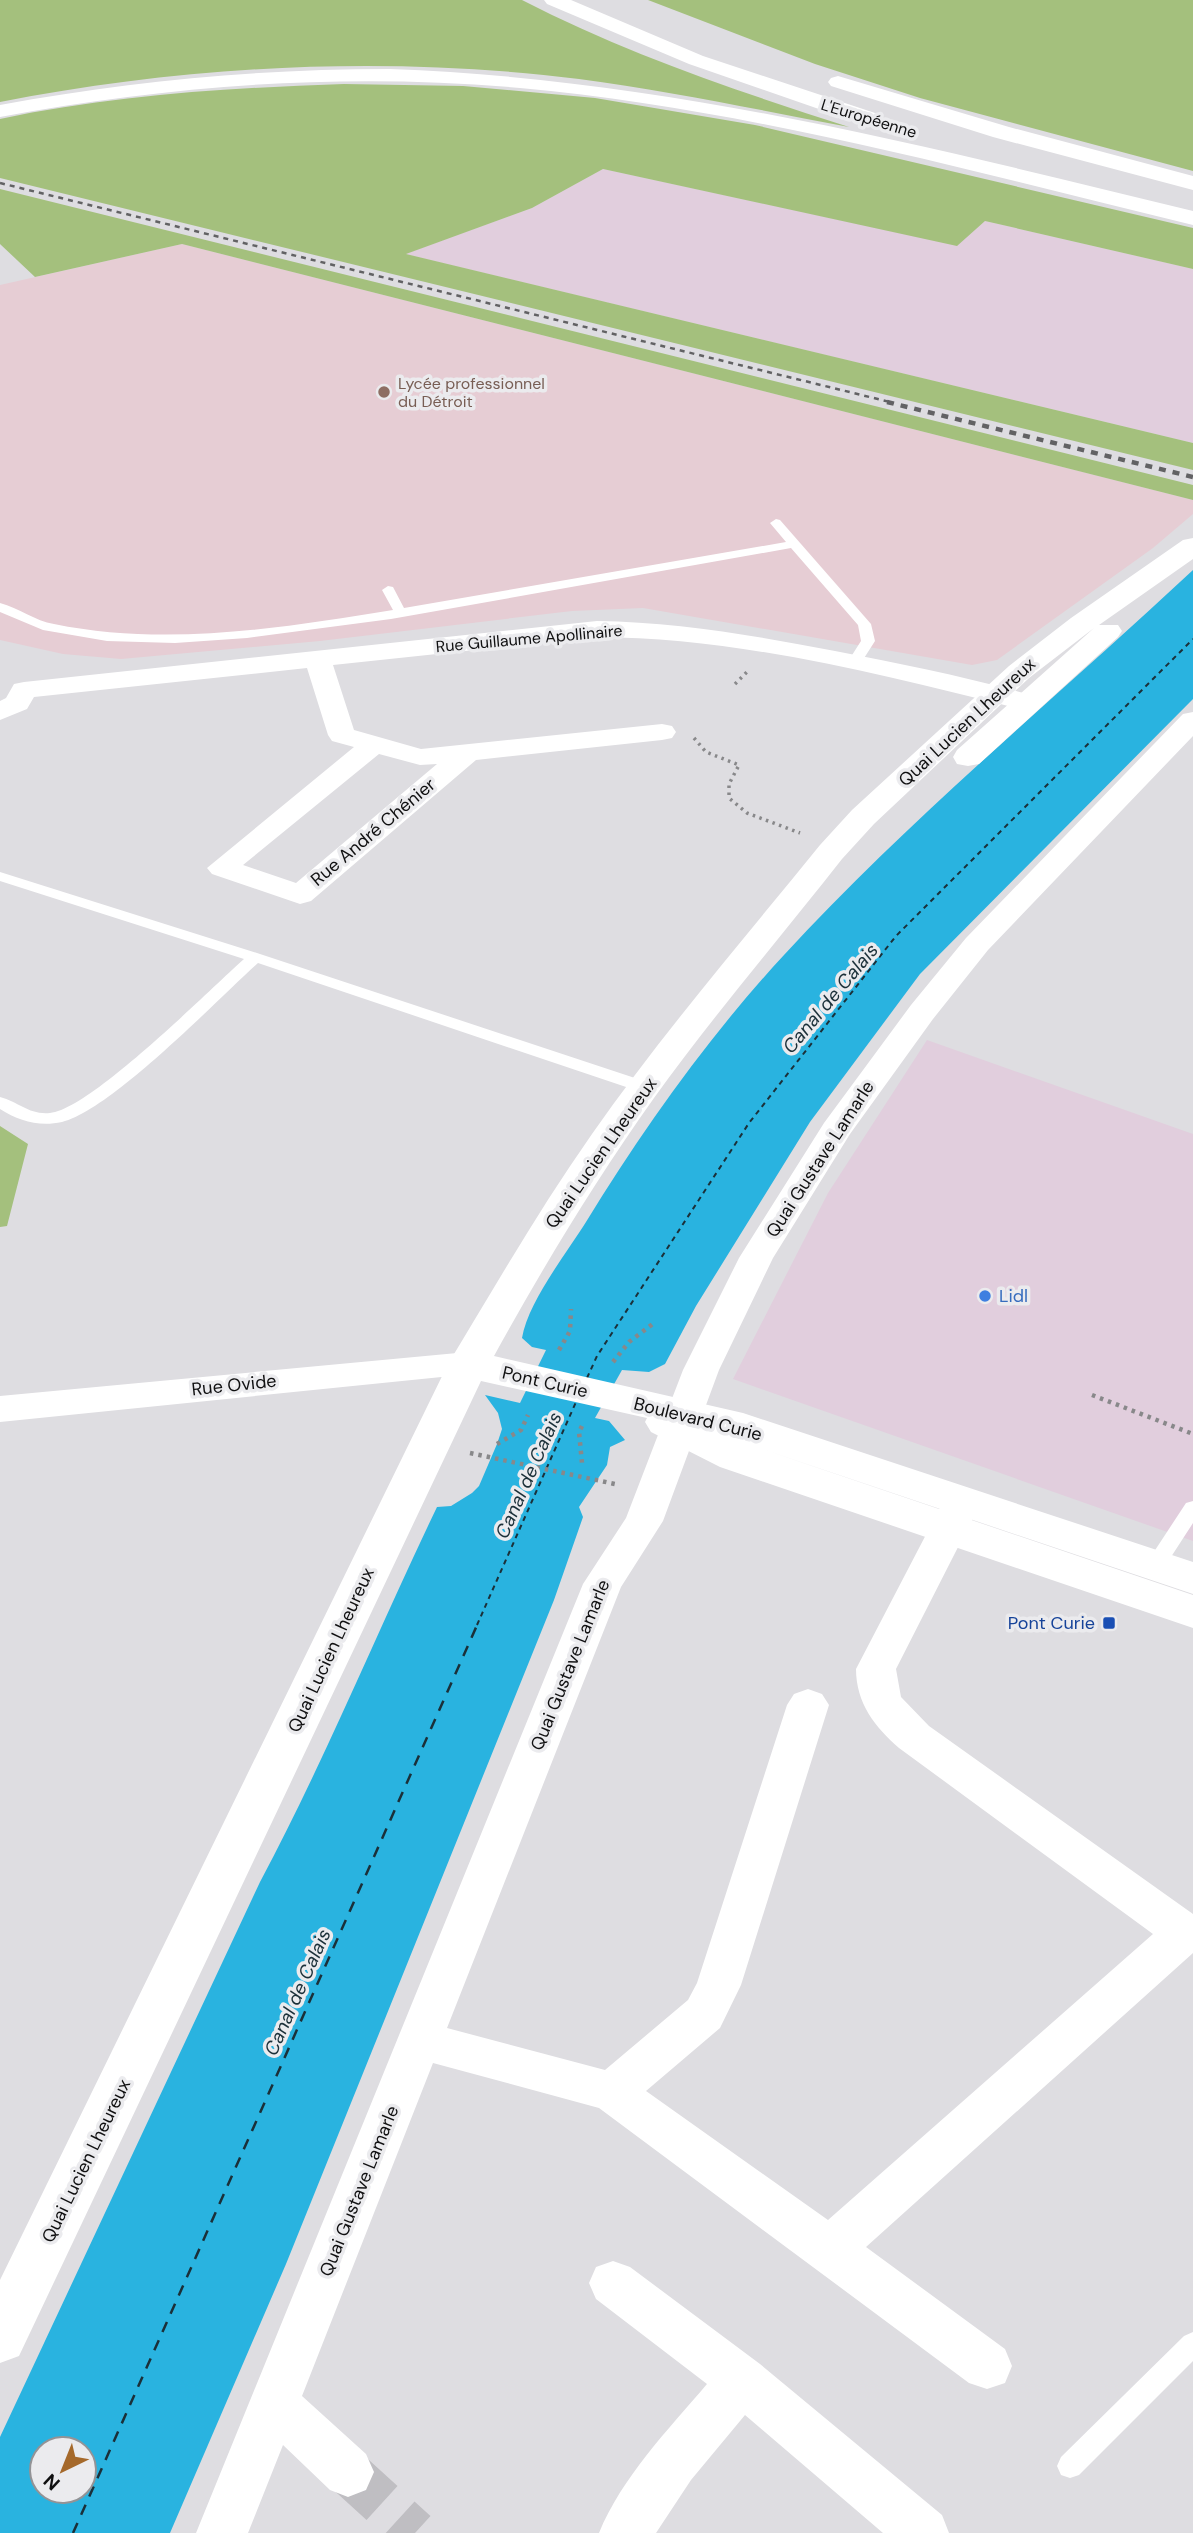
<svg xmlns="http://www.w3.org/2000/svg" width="1193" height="2533" font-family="'DM Sans',sans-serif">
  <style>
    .commercial { fill: #e1cedd }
    .education { fill: #e6cdd4 }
    .green { fill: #a4c07d }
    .water { fill: #29b3e0; fill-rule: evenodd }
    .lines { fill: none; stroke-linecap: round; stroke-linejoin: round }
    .ferry-far1 { stroke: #1b3039; stroke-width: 2; stroke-dasharray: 5 4.5; stroke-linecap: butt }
    .ferry { stroke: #1b3039; stroke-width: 2.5; stroke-dasharray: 11 9; stroke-linecap: butt }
    .street-tunnel { stroke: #bfbec2; stroke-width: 46; stroke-dasharray: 46 23; stroke-linecap: butt }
    .path-far1 { stroke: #88888a; stroke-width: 3.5; stroke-dasharray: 2.5 4.5; stroke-linecap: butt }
    .path { stroke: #88888a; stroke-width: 4.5; stroke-dasharray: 3.5 5; stroke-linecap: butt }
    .lane { fill: #fff; fill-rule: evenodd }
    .street { fill: #fff; fill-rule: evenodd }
    .secondary { fill: #fff; fill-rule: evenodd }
    .highway { fill: #fff; fill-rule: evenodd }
    .rail-far1 { stroke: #626264; stroke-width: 2.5; stroke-dasharray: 5 5; stroke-linecap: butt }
    .rail { stroke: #626264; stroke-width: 4.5; stroke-dasharray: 7 7; stroke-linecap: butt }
    .education-dot { fill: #8d6e63; stroke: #ebebee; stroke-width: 2.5 }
    .shop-dot { fill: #3f7fe0; stroke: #ebebee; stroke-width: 2.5 }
    .transit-dot { fill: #1a4fb4; stroke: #ebebee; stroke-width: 2.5 }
    .labels { text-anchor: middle; stroke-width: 7; stroke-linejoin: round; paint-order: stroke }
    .far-street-label { font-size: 16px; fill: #101011; stroke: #ebebee }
    .far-education-label { font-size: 16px; fill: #785e54; stroke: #ebebee; text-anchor: start }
    .street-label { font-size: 18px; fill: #101011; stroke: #ebebee }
    .shop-label { font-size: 18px; fill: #366cbe; stroke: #ebebee; text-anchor: start }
    .transit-label { font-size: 18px; fill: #164399; stroke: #ebebee; text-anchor: end }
    .water-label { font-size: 19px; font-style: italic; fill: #1b3039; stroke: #ebebee }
  </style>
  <rect width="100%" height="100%" fill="#dedde1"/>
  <path class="commercial" d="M 603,169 L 956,245 L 985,221 L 1193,269 L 1193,443 L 405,254 L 532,208 Z
    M 927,1040 L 1193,1134 L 1193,1541 L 733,1379 L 828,1193 Z"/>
  <path class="education" d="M 182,244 L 1193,500 L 1193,514 L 1153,548 L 997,660 L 972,665 L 643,608 L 572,611 L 320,641 L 121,659 L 63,654 L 0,640 L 0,285 Z"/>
  <path class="green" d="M 0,0 L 522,0 C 627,54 737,91 849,127 C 759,110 670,91 579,79 C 388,55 188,65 0,102 Z
    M 648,0 L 1193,0 L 1193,171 L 920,98 L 815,64 Z
    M 344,84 L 463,86 L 595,98 L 755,125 L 1193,228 L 1193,269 L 985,221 L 957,246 L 603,169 L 532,208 L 406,254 L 1193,443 L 1193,470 L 0,178 L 0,119 C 114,95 228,88 344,84 Z
    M 0,189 L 1193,485 L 1193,500 L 182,244 L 35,277 L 0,244 Z
    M 0,1126 L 28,1144 L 7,1226 L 0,1227 Z"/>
  <path class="water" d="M 1193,570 L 1193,699 L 920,974 L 810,1122 L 696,1306 L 665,1364 L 649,1372 L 622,1370 L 595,1418 L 609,1421 L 625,1440 L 610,1447 L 607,1465 L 579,1507 L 583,1517 L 554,1600 L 286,2264 L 170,2533 L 0,2533 L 0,2437 L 260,1882 C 325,1760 377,1632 437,1507 L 451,1506 L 472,1493 L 479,1486 L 497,1444 L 502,1429 L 498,1413 L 485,1395 L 520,1403 L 546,1350 L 532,1347 L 522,1338 C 528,1302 566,1254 586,1222 C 643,1129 709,1036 784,955 C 911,817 1056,698 1193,570 ZM 42,2449 L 84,2449 L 84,2491 L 42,2491 Z"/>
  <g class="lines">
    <path class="ferry-far1" d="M 587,1378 L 597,1356 L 749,1123 L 896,936 L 1193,639
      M 477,1625 L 576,1402"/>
    <path class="ferry" d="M 73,2533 L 478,1623"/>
    <path class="street-tunnel" d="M 348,2472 L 415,2533"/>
    <path class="path-far1" d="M 735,684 L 747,672
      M 694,738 L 706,752 L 739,765 L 729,784 L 729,798 L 747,813 L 800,833"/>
    <path class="path" d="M 559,1350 L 570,1331 L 571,1309
      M 613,1362 L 629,1342 L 654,1323
      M 1092,1395 L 1193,1434
      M 582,1426 L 579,1432 L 582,1463
      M 497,1444 L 521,1430 L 528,1415
      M 470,1453 L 615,1484"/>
    <path class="lane" d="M 776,519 L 780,520 L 871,624 L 875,641 L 859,666 L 854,667 L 847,663 L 861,641 L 858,625 L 791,548 L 391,619 L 247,638 L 175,643 L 107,641 L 43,630 L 0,612 L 0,603 C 19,608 35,621 54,624 C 166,647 282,628 393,610 L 382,590 L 388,586 L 393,587 L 404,608 L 786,542 L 770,523 Z
      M 0,872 L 260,954 L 650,1083 L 652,1087 L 644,1092 L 638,1091 L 258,963 C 216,1001 111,1110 62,1122 C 39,1127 19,1121 0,1109 L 0,1097 C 19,1102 29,1115 50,1113 C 91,1109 209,990 244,959 L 0,881 Z
      M 1193,1501 L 1193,1523 L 1158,1577 L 1144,1577 L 1141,1572 L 1144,1567 L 1186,1503 Z
      M 1193,2332 L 1193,2361 L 1079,2475 L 1070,2478 L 1061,2475 L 1057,2466 L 1061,2457 L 1184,2336 Z"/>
    <path class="street" d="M 597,621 C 677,622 756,636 835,651 C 903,664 971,678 1038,697 L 1042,703 L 1038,709 L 1028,711 C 888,676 743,638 597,637 L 333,665 L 354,730 L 421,749 L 662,724 L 672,726 L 676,732 L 672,738 L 662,740 L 476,760 L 311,901 L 300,904 L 212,874 L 207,868 L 354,747 L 332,741 L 328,735 L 307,668 L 34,697 L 27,709 L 0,720 L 0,701 L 6,698 L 14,684 L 24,682 ZM 379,754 L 420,765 L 437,764 L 296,883 L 243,865 Z
      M 1193,712 L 1193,736 L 988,950 L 933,1019 L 850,1134 L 773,1258 L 719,1370 L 663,1521 L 621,1587 L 447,2028 L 605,2070 L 688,2000 L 697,1983 L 787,1705 L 794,1694 L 808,1689 L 822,1694 L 829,1705 L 741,1985 L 720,2028 L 646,2091 L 828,2220 L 1153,1934 L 899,1748 C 875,1727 856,1703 856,1669 L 943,1502 L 948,1492 L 962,1488 L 976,1492 L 981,1502 L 896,1669 L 901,1697 L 929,1726 L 1193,1914 L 1193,1953 L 866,2247 L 1005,2349 L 1012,2366 L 1005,2383 L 987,2389 L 969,2383 L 599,2108 L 433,2063 L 302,2396 L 366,2454 L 374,2472 L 366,2490 L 348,2497 L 330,2490 L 283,2445 L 248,2533 L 196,2533 L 583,1584 L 626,1518 L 683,1370 L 739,1258 L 824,1123 L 911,1005 L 966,938 L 1183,714 Z
      M 468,1352 L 481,1355 L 486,1364 L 481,1373 L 0,1422 L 0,1396 Z
      M 613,2261 L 630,2267 L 760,2364 L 942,2515 L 949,2533 L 883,2533 L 745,2415 L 691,2480 L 656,2533 L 599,2533 C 622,2477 668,2430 707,2384 L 596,2299 L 589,2283 L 596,2267 Z"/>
    <path class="secondary" d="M 1193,538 L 1193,559 L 1099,625 L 1118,625 L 1122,631 L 1118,637 L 979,764 L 968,766 L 957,764 L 953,757 L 957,750 L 1094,628 L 1029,678 L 874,824 L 842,859 C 780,938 713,1016 654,1098 C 595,1181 543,1267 494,1356 L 743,1413 L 1193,1562 L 1193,1594 L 738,1441 L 1193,1595 L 1193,1628 L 720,1467 L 651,1432 L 645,1422 L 647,1418 L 481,1381 L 19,2356 L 0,2363 L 0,2280 L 448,1364 C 494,1288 540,1208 592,1134 C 662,1034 743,940 820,845 L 852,810 L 1009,666 L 1071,618 L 1183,540 Z"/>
    <path class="highway" d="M 544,0 L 571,0 L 703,56 L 878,114 L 881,119 L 870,125 L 862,124 L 689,64 L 547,4 Z
      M 390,69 C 667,79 925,146 1193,211 L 1193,225 C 971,171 749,109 520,88 C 346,72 172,85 0,117 L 0,105 C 130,81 258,69 390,69 Z
      M 838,76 L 1009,127 L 1193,176 L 1193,190 L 993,137 L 831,86 L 828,82 L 831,78 Z"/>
    <path class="rail-far1" d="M 0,183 L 894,403"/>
    <path class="rail" d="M 887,402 L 1193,477"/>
  </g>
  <circle class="education-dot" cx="384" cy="392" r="7"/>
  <circle class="shop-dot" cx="985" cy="1296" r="7"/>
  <rect class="transit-dot" x="1102" y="1616" width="14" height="14" rx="3.5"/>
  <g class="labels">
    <g class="far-street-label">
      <text transform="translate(869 118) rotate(17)" y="6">L'Européenne</text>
      <text transform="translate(529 638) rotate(-5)" y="6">Rue Guillaume Apollinaire</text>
    </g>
    <g class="far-education-label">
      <text x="398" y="389">Lycée professionnel<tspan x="398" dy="18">du Détroit</tspan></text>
    </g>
    <g class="street-label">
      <text transform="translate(967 722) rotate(-43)" y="6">Quai Lucien Lheureux</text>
      <text transform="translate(373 832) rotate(-40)" y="6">Rue André Chénier</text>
      <text transform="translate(601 1153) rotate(-55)" y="6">Quai Lucien Lheureux</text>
      <text transform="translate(820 1159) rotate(-57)" y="6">Quai Gustave Lamarle</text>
      <text transform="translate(545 1382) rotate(13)" y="6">Pont Curie</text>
      <text transform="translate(234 1385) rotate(-6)" y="6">Rue Ovide</text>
      <text transform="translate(698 1419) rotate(14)" y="6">Boulevard Curie</text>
      <text transform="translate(331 1650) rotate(-65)" y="6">Quai Lucien Lheureux</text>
      <text transform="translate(570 1665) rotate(-68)" y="6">Quai Gustave Lamarle</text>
      <text transform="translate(86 2161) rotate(-64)" y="6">Quai Lucien Lheureux</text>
      <text transform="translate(359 2191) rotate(-68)" y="6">Quai Gustave Lamarle</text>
    </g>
    <g class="shop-label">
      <text x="999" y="1302">Lidl</text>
    </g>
    <g class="transit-label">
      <text x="1095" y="1629">Pont Curie</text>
    </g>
    <g class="water-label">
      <text transform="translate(830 998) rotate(-50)" y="7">Canal de Calais</text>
      <text transform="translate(528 1475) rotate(-66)" y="7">Canal de Calais</text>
      <text transform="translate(297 1992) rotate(-66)" y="7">Canal de Calais</text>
    </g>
  </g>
  <g transform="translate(63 2470) rotate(223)"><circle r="33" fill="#ebebee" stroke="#939396" stroke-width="2"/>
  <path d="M0-5L12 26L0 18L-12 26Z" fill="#a5692b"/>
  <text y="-10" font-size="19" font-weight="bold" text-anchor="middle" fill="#101011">N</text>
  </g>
</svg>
